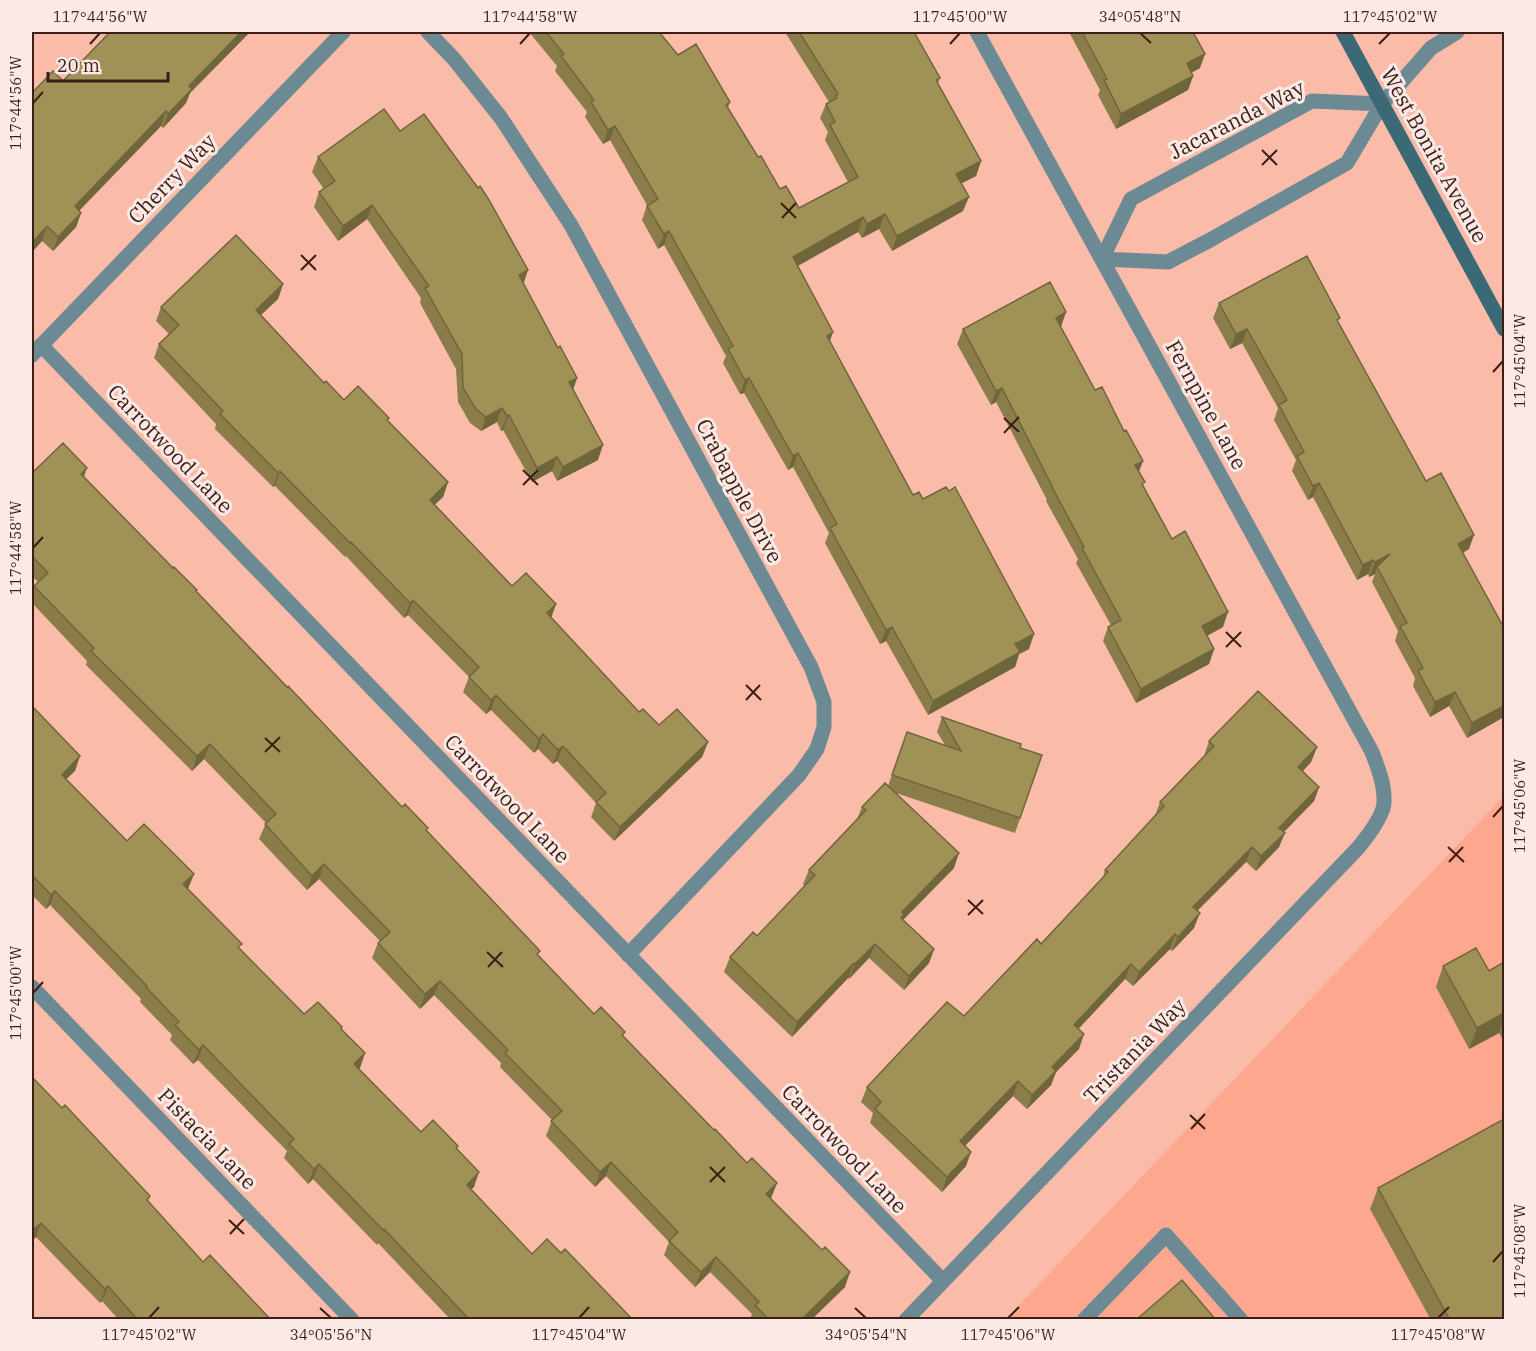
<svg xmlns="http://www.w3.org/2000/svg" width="1536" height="1351" font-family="'IBM Plex Serif',serif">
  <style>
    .built { fill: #fea78f }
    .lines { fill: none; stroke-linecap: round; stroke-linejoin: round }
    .service { stroke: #6c8a93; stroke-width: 15 }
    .minor { stroke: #6c8a93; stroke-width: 15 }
    .secondary { stroke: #3b6a76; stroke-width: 15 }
    .wall { fill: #8a7d4a }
    .shaded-wall { fill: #70663c }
    .building { fill: #a09156; stroke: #70663c; stroke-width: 1.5 }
    .ticks { fill: none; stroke: #3c1e16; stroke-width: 2 }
    .labels { text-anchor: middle; stroke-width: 6; stroke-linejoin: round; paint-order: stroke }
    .street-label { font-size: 21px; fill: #3c1e16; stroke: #fae9e4 }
    .neatline { fill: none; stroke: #3c1e16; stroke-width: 2 }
    .ticks-label { font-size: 15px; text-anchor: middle; fill: #3c1e16 }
  </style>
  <rect width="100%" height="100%" fill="#fbbba9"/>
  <path class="built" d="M 1504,796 L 1504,1319 L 1006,1319 Z"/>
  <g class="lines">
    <path class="service" d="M 1382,104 L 1431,48 L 1457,32
      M 1084,1320 L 1166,1235 L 1241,1320"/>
    <path class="minor" d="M 428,32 L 454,59 L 501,118 L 571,225 L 811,667 L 824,702 L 824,727 L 817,749 L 799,775 L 628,955
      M 1312,101 L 1382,104 L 1347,163 L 1210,240 L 1168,262 L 1102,259 L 1131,199 Z
      M 41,345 L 943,1281
      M 32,355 L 343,32
      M 32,987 L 352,1320
      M 906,1320 L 1358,848 C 1367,837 1383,817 1384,803 C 1385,785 1378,768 1372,752 L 977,32"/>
    <path class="secondary" d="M 1343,32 L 1504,329"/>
  </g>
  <path class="wall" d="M 110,32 L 253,32 L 251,33 L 250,32 L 190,93 L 186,103 L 163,128 L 161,126 L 79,211 L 81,213 L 76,227 L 53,251 L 42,241 L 32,252 L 32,93 L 63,81 Z
    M 529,32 L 659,32 L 678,55 L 730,102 L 728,108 L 758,157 L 780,189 L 799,208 L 848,182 L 825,140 L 828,132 L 820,118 L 826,104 L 829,102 L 785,32 L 914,32 L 940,78 L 938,83 L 981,161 L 976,176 L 961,183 L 963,211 L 892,251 L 879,229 L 862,238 L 858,232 L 798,266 L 830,341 L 913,495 L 923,499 L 1029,649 L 1019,654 L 1015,667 L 928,715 L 886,641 L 880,644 L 825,543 L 829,533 L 793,467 L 788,470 L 744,393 L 740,394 L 723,363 L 726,356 L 664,245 L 658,249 L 642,220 L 647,205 L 610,140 L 603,144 L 585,117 L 587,112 L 555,71 L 557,66 Z
    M 1069,32 L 1193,32 L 1200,68 L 1191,73 L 1193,76 L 1188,90 L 1116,129 L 1098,95 L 1100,90 Z
    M 400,131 L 528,270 L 523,284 L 558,348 L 577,378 L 573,390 L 598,460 L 557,481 L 552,471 L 532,482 L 503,430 L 501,431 L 497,422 L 481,431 L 470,423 L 458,402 L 456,369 L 420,303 L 421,298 L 367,219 L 338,241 L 314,207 L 319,192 L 324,189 L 312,172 L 318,157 Z
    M 283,284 L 278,299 L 261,315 L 324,383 L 344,400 L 388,421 L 448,482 L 443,497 L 434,505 L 512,586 L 556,604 L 551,618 L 639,712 L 659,725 L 708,742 L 702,757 L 614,841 L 591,817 L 596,803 L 557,761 L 553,764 L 538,749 L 534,753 L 491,710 L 486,714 L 463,692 L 469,677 L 408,615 L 404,618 L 346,556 L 345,557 L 275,486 L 273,487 L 215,429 L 216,424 L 154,358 L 159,344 L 169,334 L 156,321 L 161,307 Z
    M 1219,303 L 1338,322 L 1426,481 L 1469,549 L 1463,553 L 1504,717 L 1467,738 L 1449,706 L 1430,717 L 1413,686 L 1415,678 L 1395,641 L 1398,631 L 1372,582 L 1375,574 L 1369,577 L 1368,574 L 1357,580 L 1313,497 L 1308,500 L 1292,471 L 1296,460 L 1274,420 L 1278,408 L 1242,343 L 1230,349 L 1213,318 Z
    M 1061,327 L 1095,390 L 1124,431 L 1143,461 L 1139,471 L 1144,487 L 1172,539 L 1223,627 L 1207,636 L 1214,649 L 1209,664 L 1136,703 L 1103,641 L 1108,627 L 1111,625 L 1076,563 L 1078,559 L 1046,501 L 1047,500 L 996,402 L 991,405 L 957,344 L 963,329 Z
    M 32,473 L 84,477 L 196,591 L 402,807 L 427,831 L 538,956 L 594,1014 L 625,1032 L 623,1036 L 714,1130 L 747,1163 L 777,1183 L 771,1198 L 845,1287 L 811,1320 L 750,1320 L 752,1314 L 710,1272 L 695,1287 L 664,1255 L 669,1242 L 606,1176 L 595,1187 L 546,1136 L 552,1120 L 500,1067 L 501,1063 L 434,995 L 420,1009 L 372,958 L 378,943 L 380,941 L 319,879 L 307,890 L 259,839 L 266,823 L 204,759 L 192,771 L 86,665 L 87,661 L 32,603 L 32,594 L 34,586 L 38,582 L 32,576 Z
    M 32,706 L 75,771 L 66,779 L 127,841 L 194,874 L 188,889 L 240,949 L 304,1014 L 342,1027 L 341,1029 L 365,1053 L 359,1069 L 421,1132 L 458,1146 L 457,1149 L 474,1187 L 471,1189 L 532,1254 L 561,1253 L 633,1320 L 451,1320 L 378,1243 L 377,1245 L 313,1179 L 308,1184 L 284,1158 L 287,1151 L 198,1060 L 193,1064 L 170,1040 L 172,1035 L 140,1002 L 141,999 L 50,905 L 46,909 L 32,895 Z
    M 942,717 L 1020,748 L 1042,755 L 1015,833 L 896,793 L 954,868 L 903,920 L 934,949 L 929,963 L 904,990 L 869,958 L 849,979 L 848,978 L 792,1037 L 724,972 L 730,957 L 757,936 L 805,886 L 803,884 L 809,870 L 857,819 L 862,807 L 888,786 L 907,732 L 945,745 L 937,732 Z
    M 1209,741 L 1317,747 L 1311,762 L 1303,771 L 1319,787 L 1314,801 L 1284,832 L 1279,847 L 1256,871 L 1246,862 L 1197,911 L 1194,928 L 1172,951 L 1170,949 L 1133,986 L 1125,979 L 1078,1029 L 1079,1049 L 1056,1072 L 1051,1085 L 1027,1109 L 1013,1096 L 965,1146 L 966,1166 L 942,1192 L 870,1123 L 873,1113 L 861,1102 L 867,1087 L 964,1016 L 1041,944 L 1103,878 L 1105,870 L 1155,816 L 1160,802 L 1204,756 Z
    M 1504,962 L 1504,1042 L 1499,1033 L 1469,1049 L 1436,987 L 1443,966 L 1489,971 Z
    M 32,1077 L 203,1262 L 271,1320 L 119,1320 L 102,1301 L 100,1303 L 36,1237 L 32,1241 Z
    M 1378,1188 L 1504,1320 L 1431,1320 L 1370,1209 Z"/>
  <path class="shaded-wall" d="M 241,32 L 250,32 L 190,93 L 186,103 L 163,128 L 168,114 L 189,86 Z
    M 1205,54 L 1200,68 L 1181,78 L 1187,63 Z
    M 1193,76 L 1188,90 L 1116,129 L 1121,114 Z
    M 166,111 L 161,126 L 69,221 L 75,206 Z
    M 615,126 L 610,140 L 603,144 L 608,130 Z
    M 981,161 L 976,176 L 951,189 L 956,174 Z
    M 969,197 L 963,211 L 892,251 L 897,236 Z
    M 372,205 L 367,219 L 338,241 L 343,226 Z
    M 81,213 L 76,227 L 53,251 L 58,237 Z
    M 885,214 L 879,229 L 862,238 L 867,224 Z
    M 863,217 L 858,232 L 788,271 L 793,257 Z
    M 47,226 L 42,241 L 32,252 L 32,243 Z
    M 669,231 L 664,245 L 658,249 L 664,234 Z
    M 528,270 L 523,285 L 519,275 Z
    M 283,284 L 278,299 L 251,324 L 256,310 Z
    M 1066,312 L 1061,327 L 1056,318 Z
    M 1247,329 L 1242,343 L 1230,349 L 1236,334 Z
    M 833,332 L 828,347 L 827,336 Z
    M 577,378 L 572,392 L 569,382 Z
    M 749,378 L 744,393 L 740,394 L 745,380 Z
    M 1002,388 L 996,402 L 991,405 L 996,391 Z
    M 502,408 L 497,422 L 481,431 L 486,417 Z
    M 509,415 L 503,430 L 501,431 L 507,416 Z
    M 603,445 L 598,460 L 557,481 L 563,467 Z
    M 798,453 L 793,467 L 788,470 L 793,456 Z
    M 557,457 L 552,471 L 532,482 L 537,468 Z
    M 1143,461 L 1137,476 L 1135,465 Z
    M 87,468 L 82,482 L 81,474 Z
    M 280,471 L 275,486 L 273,487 L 278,473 Z
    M 448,482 L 443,497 L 424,515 L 430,500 Z
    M 1319,483 L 1313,497 L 1308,500 L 1313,486 Z
    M 1474,535 L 1469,549 L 1452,558 L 1458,544 Z
    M 1390,554 L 1377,567 L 1375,574 L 1369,577 L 1375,562 Z
    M 1373,560 L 1368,574 L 1357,580 L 1363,565 Z
    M 413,600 L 408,615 L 404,618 L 410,603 Z
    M 556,604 L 551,618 L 547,613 Z
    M 1228,612 L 1223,627 L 1197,641 L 1202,626 Z
    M 892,627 L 886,641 L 880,644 L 886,630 Z
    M 1034,634 L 1029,649 L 1019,654 L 1015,667 L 928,715 L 933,701 L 1015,644 Z
    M 1214,649 L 1209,664 L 1136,703 L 1141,689 Z
    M 1455,692 L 1449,706 L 1430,717 L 1435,702 Z
    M 496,695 L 491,710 L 486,714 L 491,700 Z
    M 1504,706 L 1504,717 L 1467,738 L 1472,723 Z
    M 543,734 L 538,749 L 534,753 L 539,739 Z
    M 708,742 L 702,757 L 614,841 L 620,827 Z
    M 210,744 L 204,759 L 192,771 L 197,756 Z
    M 563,746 L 557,761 L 553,764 L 558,750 Z
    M 1317,747 L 1311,762 L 1293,781 L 1298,767 Z
    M 80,756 L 75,771 L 56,789 L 62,775 Z
    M 1319,787 L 1314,801 L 1274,842 L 1279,828 Z
    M 1285,833 L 1279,847 L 1256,871 L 1261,856 Z
    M 1252,847 L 1246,862 L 1187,921 L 1193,907 Z
    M 959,853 L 954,868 L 901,922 L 899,929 L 902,912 Z
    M 324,864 L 319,879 L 307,890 L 312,876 Z
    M 194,874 L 188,888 L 178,899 L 183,884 Z
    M 55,891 L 50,905 L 46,909 L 51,895 Z
    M 1200,913 L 1194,928 L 1172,951 L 1178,937 Z
    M 1175,934 L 1170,949 L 1133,986 L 1139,972 Z
    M 875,944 L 869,958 L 849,979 L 855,964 Z
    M 934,949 L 929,963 L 904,990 L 909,976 Z
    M 854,963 L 848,978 L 792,1037 L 797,1022 Z
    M 1131,964 L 1125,979 L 1069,1039 L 1074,1025 Z
    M 440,981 L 434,995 L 420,1009 L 425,994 Z
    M 1504,1013 L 1504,1018 L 1499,1033 L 1469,1049 L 1477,1028 Z
    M 1084,1034 L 1079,1049 L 1056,1072 L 1051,1085 L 1027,1109 L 1032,1095 L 1052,1067 Z
    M 203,1045 L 198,1060 L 193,1064 L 199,1050 Z
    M 365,1053 L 360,1068 L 349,1079 L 354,1064 Z
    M 1018,1081 L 1013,1096 L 955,1156 L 960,1141 Z
    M 971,1152 L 966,1166 L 942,1192 L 947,1177 Z
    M 611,1162 L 606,1176 L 595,1187 L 600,1172 Z
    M 319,1164 L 313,1179 L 308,1184 L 314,1169 Z
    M 479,1172 L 474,1187 L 461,1199 L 467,1185 Z
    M 777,1183 L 771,1198 L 760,1208 L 766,1194 Z
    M 41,1223 L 36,1237 L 32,1241 L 32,1231 Z
    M 716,1257 L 710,1272 L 695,1287 L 701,1272 Z
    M 850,1272 L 845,1287 L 811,1320 L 801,1320 Z
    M 108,1286 L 102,1301 L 100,1303 L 105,1289 Z"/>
  <path class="building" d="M 110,32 L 241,32 L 189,86 L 192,89 L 168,114 L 166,111 L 75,206 L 81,213 L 58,237 L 47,226 L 32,243 L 32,93 L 53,71 L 63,81 Z
    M 546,32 L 659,32 L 678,55 L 696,44 L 730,102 L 726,105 L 758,157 L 761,156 L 780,189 L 786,186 L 799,208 L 858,177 L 830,125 L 835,122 L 826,104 L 837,98 L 836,96 L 838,94 L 799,32 L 914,32 L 940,78 L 936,80 L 981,161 L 956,174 L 969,197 L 897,236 L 885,214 L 867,224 L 863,217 L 793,257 L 833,332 L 827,336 L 913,495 L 919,492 L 923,499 L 946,487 L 949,491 L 955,487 L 1034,634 L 1015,644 L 1020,652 L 933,701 L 892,627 L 886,630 L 830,528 L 837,524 L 798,453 L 793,456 L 749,378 L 745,380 L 728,349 L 733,346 L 669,231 L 664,234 L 647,206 L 658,199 L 615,126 L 608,130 L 591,102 L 594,100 L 561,56 L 564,54 Z
    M 1082,32 L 1193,32 L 1205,54 L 1187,63 L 1193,76 L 1121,114 L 1104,80 L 1107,79 Z
    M 384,109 L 400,131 L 424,114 L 478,188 L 480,186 L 489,200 L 528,270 L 519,275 L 558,348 L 560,346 L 577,378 L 569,382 L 603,445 L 563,467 L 557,457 L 537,468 L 509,415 L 507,416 L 502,408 L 486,417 L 476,409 L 463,388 L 462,354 L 425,288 L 429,286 L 372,205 L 343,226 L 319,192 L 335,181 L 318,157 Z
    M 236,235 L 283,284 L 256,310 L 324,383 L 326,381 L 344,400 L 358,386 L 389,418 L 387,420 L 448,482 L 430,500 L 512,586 L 526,573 L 556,604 L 547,613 L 639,712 L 643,709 L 659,725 L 677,709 L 708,742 L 620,827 L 596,802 L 606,793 L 563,746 L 558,750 L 543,734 L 539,739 L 496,695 L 491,700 L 469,677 L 479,667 L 413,600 L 410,603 L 351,542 L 350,543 L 280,471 L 278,473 L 220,414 L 223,411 L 159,344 L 179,325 L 161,307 Z
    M 1307,256 L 1340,318 L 1337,320 L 1426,481 L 1441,473 L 1474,535 L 1458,544 L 1503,626 L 1504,625 L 1504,706 L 1472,723 L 1455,692 L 1435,702 L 1418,671 L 1423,668 L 1400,626 L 1407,623 L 1377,567 L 1390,554 L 1375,562 L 1373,560 L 1363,565 L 1319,483 L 1313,486 L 1297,456 L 1304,452 L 1279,405 L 1287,400 L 1247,329 L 1236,334 L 1219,303 Z
    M 1050,282 L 1066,312 L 1056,318 L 1095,390 L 1102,387 L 1124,431 L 1126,430 L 1143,461 L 1135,465 L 1145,482 L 1142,484 L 1172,539 L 1185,531 L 1228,612 L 1202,626 L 1214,649 L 1141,689 L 1108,627 L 1121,620 L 1082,548 L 1084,547 L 1052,487 L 1052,486 L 1002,388 L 996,391 L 963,329 Z
    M 63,443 L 87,468 L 81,474 L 173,568 L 174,567 L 197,590 L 196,591 L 287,687 L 288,686 L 402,807 L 405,804 L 428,828 L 426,830 L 540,951 L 537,954 L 594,1014 L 601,1007 L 625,1032 L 622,1035 L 714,1130 L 715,1129 L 747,1163 L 752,1158 L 777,1183 L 766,1194 L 822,1250 L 825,1247 L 850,1272 L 801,1320 L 769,1320 L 755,1305 L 759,1302 L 716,1257 L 701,1272 L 669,1241 L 678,1232 L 611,1162 L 600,1172 L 551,1121 L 562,1111 L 505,1053 L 508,1050 L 440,981 L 425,994 L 378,943 L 390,932 L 324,864 L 312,876 L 265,824 L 276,814 L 210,744 L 197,756 L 91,651 L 94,648 L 34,586 L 48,573 L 32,556 L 32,473 Z
    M 1258,691 L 1317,747 L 1298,767 L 1319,787 L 1279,828 L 1285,833 L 1261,856 L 1252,847 L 1193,907 L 1200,913 L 1178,937 L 1175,934 L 1139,972 L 1131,964 L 1074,1025 L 1084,1034 L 1052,1067 L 1056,1071 L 1032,1095 L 1018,1081 L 960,1141 L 971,1152 L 947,1177 L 875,1109 L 881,1102 L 867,1087 L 947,1002 L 964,1016 L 1037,939 L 1041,944 L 1108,872 L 1105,870 L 1164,806 L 1160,802 L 1214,746 L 1209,741 Z
    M 32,706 L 80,756 L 62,775 L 127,841 L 144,824 L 194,874 L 183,884 L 242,944 L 238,947 L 304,1014 L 318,1002 L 342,1027 L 341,1029 L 365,1053 L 354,1064 L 421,1132 L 433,1120 L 458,1146 L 456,1148 L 479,1172 L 467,1185 L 532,1254 L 547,1239 L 561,1253 L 565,1249 L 633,1320 L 470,1320 L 384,1229 L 383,1230 L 319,1164 L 314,1169 L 289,1144 L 294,1139 L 203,1045 L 199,1050 L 175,1025 L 179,1022 L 146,987 L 147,986 L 55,891 L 51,895 L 32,875 Z
    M 942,717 L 1021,744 L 1020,748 L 1042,755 L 1020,818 L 892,775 L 907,732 L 961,751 Z
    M 885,783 L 959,853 L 902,912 L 904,914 L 901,918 L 934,949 L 909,976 L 875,944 L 855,964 L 854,963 L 797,1022 L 730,957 L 753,932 L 757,936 L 815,875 L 809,870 L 866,810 L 862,807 Z
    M 1476,948 L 1489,971 L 1504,962 L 1504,1013 L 1477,1028 L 1443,966 Z
    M 32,1077 L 62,1108 L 65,1105 L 150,1196 L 147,1200 L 203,1262 L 210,1255 L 271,1320 L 138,1320 L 108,1286 L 105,1289 L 41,1223 L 32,1231 Z
    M 1504,1119 L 1504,1320 L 1450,1320 L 1378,1188 Z
    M 1182,1280 L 1216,1320 L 1136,1320 Z"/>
  <path class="ticks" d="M 1140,33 L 1151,43M 90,44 L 100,33M 520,44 L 530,33M 950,44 L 960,33M 1379,44 L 1390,33M 33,103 L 43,92M 1262,150 L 1277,165M 1262,165 L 1277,150M 781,203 L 796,218M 782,218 L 796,203M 301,255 L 316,270M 301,270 L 316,255M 1493,372 L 1503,361M 1004,418 L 1019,432M 1004,433 L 1019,417M 523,470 L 538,485M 523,485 L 538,470M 33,548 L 43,537M 1226,632 L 1241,647M 1226,647 L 1241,632M 746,685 L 761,700M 746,700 L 760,685M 265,738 L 280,752M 265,752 L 280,737M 1493,817 L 1503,806M 1448,847 L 1464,862M 1449,862 L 1463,847M 968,900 L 983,914M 968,915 L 983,900M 487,952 L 503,967M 488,967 L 502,952M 33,993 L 43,982M 1190,1115 L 1205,1129M 1191,1129 L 1205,1114M 710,1167 L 725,1182M 710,1182 L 725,1167M 229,1220 L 244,1234M 230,1234 L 244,1219M 1493,1262 L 1503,1251M 320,1308 L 331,1318M 855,1308 L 866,1318M 149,1318 L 159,1307M 579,1318 L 589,1307M 1008,1318 L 1019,1307M 1438,1318 L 1449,1307"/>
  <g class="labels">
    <g class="street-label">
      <text transform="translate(1237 120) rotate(-27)" y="7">Jacaranda Way</text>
      <text transform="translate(1434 155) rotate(61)" y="7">West Bonita Avenue</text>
      <text transform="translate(172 179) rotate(-46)" y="7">Cherry Way</text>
      <text transform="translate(1206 405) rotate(61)" y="7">Fernpine Lane</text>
      <text transform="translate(170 449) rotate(46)" y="7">Carrotwood Lane</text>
      <text transform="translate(739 491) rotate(62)" y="7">Crabapple Drive</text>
      <text transform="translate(507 799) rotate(46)" y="7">Carrotwood Lane</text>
      <text transform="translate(1135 1051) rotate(-46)" y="7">Tristania Way</text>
      <text transform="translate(207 1139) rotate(46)" y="7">Pistacia Lane</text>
      <text transform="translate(844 1149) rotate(46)" y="7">Carrotwood Lane</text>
    </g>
  </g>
  <rect width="1536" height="1351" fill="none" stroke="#fae9e4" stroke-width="66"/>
  <path d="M48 72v9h120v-9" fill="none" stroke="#3c1e16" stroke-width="3"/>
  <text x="57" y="72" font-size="18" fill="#3c1e16" stroke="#fae9e4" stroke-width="4.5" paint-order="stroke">20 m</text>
  <rect x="33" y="33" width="1470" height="1285" class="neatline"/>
  <g class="ticks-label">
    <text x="100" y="22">117°44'56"W</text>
    <text x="530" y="22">117°44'58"W</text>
    <text x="960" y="22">117°45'00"W</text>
    <text x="1140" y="22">34°05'48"N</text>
    <text x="1390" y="22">117°45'02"W</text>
    <text transform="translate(16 103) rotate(-90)" y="5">117°44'56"W</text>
    <text transform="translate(1520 361) rotate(-90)" y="5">117°45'04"W</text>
    <text transform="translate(16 548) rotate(-90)" y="5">117°44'58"W</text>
    <text transform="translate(1520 806) rotate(-90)" y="5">117°45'06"W</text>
    <text transform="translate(16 993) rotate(-90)" y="5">117°45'00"W</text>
    <text transform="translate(1520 1251) rotate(-90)" y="5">117°45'08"W</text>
    <text x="149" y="1340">117°45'02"W</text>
    <text x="331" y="1340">34°05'56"N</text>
    <text x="579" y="1340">117°45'04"W</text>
    <text x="866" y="1340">34°05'54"N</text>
    <text x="1008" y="1340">117°45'06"W</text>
    <text x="1438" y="1340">117°45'08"W</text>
  </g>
</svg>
